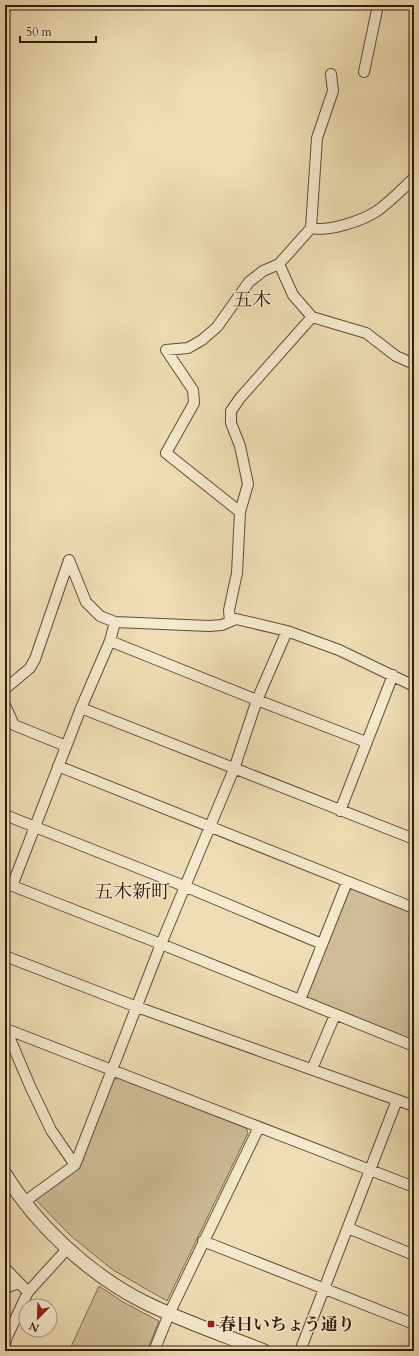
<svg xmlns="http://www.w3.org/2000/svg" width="419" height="1356" font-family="Cardo,'Noto Serif JP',serif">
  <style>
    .green { fill: #cfbd98; stroke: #806c52 }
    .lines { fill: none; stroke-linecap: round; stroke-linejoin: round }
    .minor-casing { stroke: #604c36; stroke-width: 12 }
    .tertiary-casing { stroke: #604c36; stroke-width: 15 }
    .minor { stroke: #f5eacf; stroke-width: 10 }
    .tertiary { stroke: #f5eacf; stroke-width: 13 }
    .poi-dot { fill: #8f2418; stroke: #f5eacf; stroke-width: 1.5 }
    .labels { text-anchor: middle; stroke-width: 3; stroke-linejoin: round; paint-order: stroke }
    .poi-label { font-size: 17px; font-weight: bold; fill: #311c0c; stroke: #f5eacf; text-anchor: start }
    .quarter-label { font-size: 19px; fill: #311c0c; stroke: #f5eacf }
  </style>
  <rect width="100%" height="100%" fill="#efdeb5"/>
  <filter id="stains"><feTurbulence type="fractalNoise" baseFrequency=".005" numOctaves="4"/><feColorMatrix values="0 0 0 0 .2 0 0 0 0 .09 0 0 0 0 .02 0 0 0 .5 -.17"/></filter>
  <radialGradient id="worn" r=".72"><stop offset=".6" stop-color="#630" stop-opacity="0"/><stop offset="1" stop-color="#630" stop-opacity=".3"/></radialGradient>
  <path class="green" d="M 350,888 L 414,914 L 414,1041 L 305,998 Z
    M 118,1078 L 246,1128 L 248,1133 L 167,1301 L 113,1270 L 71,1236 L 36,1200 L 80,1164 L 111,1081 Z
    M 99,1286 L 123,1302 L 159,1321 L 147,1351 L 69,1351 Z"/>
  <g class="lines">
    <g class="minor-casing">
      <path id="minor" d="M 364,72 L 378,5
        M 311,228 C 328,232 362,221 377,211 C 390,202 402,189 414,178
        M 279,264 L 293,295 L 312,317 L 366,333 L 396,356 L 414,364
        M 240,512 L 166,453 L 194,403 L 193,390 L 166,350 L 188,348 L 202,340 L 217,327 L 249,282 L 263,271 L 279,264 L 311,228 L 317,138 L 333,91 L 331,74
        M 69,560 L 86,602 L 100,616 L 115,622 L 209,626 L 222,625 L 236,619 L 287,631 L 339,650 L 414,686
        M 230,621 L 229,610 L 237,573 L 240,512 L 248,484 L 240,446 L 231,423 L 231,411 L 240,398 L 312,317
        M 110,641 L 257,700 L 366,742
        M 5,689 L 30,668 L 35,659 L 69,560
        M 5,705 L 14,725 L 66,746
        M 81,708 L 414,839
        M 58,766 L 414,908
        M 340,811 L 393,675
        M 5,815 L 184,886 L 322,944
        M 5,883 L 161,944 L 414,1046
        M 12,886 L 81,708 L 110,641 L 115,622
        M 5,956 L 137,1007 L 414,1106
        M 300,1000 L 347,882
        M 5,1027 L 30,1086 L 51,1130 L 75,1165
        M 6,1029 L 414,1187
        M 312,1069 L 335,1015
        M 24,1202 L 75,1165 L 161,944 L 234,769 L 257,700 L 287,631
        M 348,1228 L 414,1255
        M 203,1241 L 414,1324
        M 5,1268 L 28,1292
        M 5,1288 L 19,1283
        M 5,1346 L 6,1339 L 28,1292 L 68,1248
        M 154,1351 L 169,1314 L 259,1127
        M 300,1351 L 397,1100"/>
    </g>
    <g class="tertiary-casing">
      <path id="tertiary" d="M 5,1174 C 36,1225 90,1275 144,1302 C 182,1321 224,1335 264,1351"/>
    </g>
    <use href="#minor" class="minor"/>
    <use href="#tertiary" class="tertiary"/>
  </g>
  <rect class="poi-dot" x="207" y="1320" width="8" height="8" rx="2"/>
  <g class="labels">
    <g class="poi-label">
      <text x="219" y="1330">春日いちょう通り</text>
    </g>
    <g class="quarter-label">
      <text x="252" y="306">五木</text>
      <text x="132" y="898">五木新町</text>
    </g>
  </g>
  <rect width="419" height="1356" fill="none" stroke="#efdeb5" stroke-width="20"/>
  <rect x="6" y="6" width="407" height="1344" fill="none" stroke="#311c0c" stroke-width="2"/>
  <rect x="10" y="10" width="399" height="1336" fill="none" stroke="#311c0c"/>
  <g transform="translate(38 1318) rotate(203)"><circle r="19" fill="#f5eacf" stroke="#a79881"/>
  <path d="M0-3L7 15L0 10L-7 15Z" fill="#8f2418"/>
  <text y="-6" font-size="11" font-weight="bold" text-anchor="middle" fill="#311c0c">N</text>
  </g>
  <path d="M20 36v6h76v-6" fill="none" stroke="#311c0c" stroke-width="2"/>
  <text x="26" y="36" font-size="12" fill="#311c0c" stroke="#f5eacf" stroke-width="3" paint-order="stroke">50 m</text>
  <rect width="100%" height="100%" filter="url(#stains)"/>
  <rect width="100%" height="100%" fill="url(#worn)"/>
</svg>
